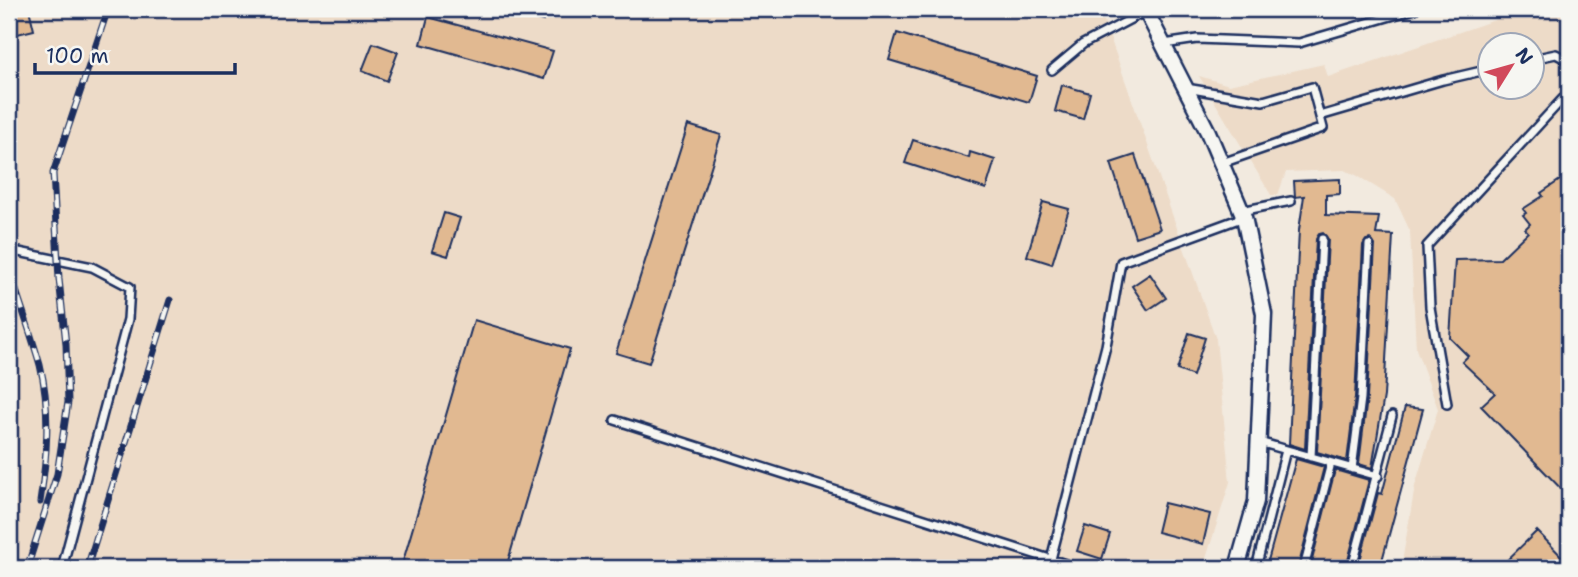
<svg xmlns="http://www.w3.org/2000/svg" width="1578" height="577" font-family="'Shantell Sans',sans-serif">
  <style>
    .built { fill: #eddbc8; fill-rule: evenodd }
    .building { fill: #e1b991; stroke: #1b2f5e; stroke-width: 2 }
    .lines { fill: none; stroke-linecap: round; stroke-linejoin: round }
    .lane-casing { stroke: #1b2f5e; stroke-width: 12 }
    .street-casing { stroke: #1b2f5e; stroke-width: 19 }
    .lane { stroke: #f6f6f2; stroke-width: 7 }
    .street { stroke: #f6f6f2; stroke-width: 14 }
    .rail-casing { stroke: #1b2f5e; stroke-width: 7 }
    .rail { stroke: #f6f6f2; stroke-width: 4.5; stroke-dasharray: 13; stroke-linecap: butt }
  </style>
  <rect width="100%" height="100%" fill="#f2eadf"/>
  <filter id="ink" filterUnits="userSpaceOnUse"><feTurbulence type="fractalNoise" baseFrequency=".0143" numOctaves="2"/><feDisplacementMap in="SourceGraphic" scale="14" xChannelSelector="R" yChannelSelector="G"/><feConvolveMatrix kernelMatrix="1 2 1 2 8 2 1 2 1" color-interpolation-filters="sRGB"/></filter>
  <g filter="url(#ink)">
    <path class="built" d="M 9,9 L 1100,9 L 1216,339 L 1230,482 L 1203,568 L 9,568 Z
      M 1527,9 L 1569,9 L 1569,568 L 1401,568 L 1415,486 L 1438,409 L 1416,349 L 1410,231 L 1395,199 L 1356,175 L 1344,170 L 1286,172 L 1278,195 L 1271,195 L 1199,76 L 1229,85 L 1324,64 L 1328,77 ZM 1490,46 L 1532,46 L 1532,88 L 1490,88 Z"/>
    <path class="building" d="M 9,9 L 29,9 L 34,30 L 9,36 Z
      M 511,9 L 547,9 L 543,21 L 511,12 Z
      M 428,17 L 553,51 L 544,79 L 421,44 Z
      M 897,33 L 1037,76 L 1029,102 L 889,60 Z
      M 373,43 L 398,52 L 387,81 L 362,71 Z
      M 1062,85 L 1090,93 L 1083,119 L 1055,111 Z
      M 688,125 L 721,135 L 649,363 L 616,353 Z
      M 913,140 L 969,158 L 970,152 L 995,160 L 986,189 L 905,163 Z
      M 1135,155 L 1160,229 L 1135,237 L 1111,163 Z
      M 1569,174 L 1569,497 L 1481,406 L 1495,393 L 1462,362 L 1468,356 L 1450,338 L 1455,260 L 1500,259 L 1528,232 L 1525,229 L 1530,224 L 1523,215 L 1526,213 L 1523,209 L 1543,196 L 1541,193 Z
      M 1340,179 L 1340,194 L 1326,195 L 1326,215 L 1379,217 L 1376,234 L 1393,235 L 1384,396 L 1372,468 L 1359,464 L 1367,398 L 1375,245 L 1370,239 L 1366,240 L 1363,245 L 1355,397 L 1347,461 L 1317,452 L 1328,239 L 1323,233 L 1319,234 L 1316,239 L 1305,449 L 1289,444 L 1299,230 L 1304,196 L 1295,197 L 1294,181 Z
      M 1043,202 L 1069,209 L 1052,264 L 1027,256 Z
      M 444,213 L 460,218 L 448,256 L 432,251 Z
      M 1150,274 L 1166,298 L 1148,310 L 1132,286 Z
      M 474,320 L 570,349 L 506,568 L 401,568 Z
      M 1189,333 L 1205,338 L 1193,376 L 1177,370 Z
      M 1405,407 L 1423,409 L 1380,568 L 1358,568 L 1378,493 L 1382,494 Z
      M 1296,459 L 1324,467 L 1298,568 L 1266,568 Z
      M 1335,470 L 1369,480 L 1346,568 L 1310,568 Z
      M 1164,503 L 1210,514 L 1203,544 L 1157,532 Z
      M 1085,526 L 1110,534 L 1102,559 L 1077,551 Z
      M 1537,531 L 1569,564 L 1569,568 L 1499,568 Z"/>
    <g class="lines">
      <g class="lane-casing">
        <path id="lane" d="M 1164,44 L 1197,39 L 1299,43 L 1415,9
          M 1532,59 L 1556,54 L 1569,61
          M 1052,70 L 1083,44 L 1146,11
          M 1186,88 L 1263,101 L 1312,87 L 1323,128 L 1222,163
          M 1320,116 L 1443,80 L 1490,69
          M 1241,211 L 1291,201
          M 9,250 L 92,267 L 130,287 L 128,319 L 62,568
          M 1447,404 L 1430,307 L 1427,246 L 1569,92
          M 615,420 L 1078,568
          M 1259,442 L 1378,476
          M 1311,457 L 1322,239
          M 1352,469 L 1361,398 L 1369,245
          M 1051,559 L 1106,346 L 1121,262 L 1244,217
          M 1256,568 L 1286,450
          M 1304,568 L 1331,463
          M 1352,568 L 1392,416"/>
      </g>
      <g class="street-casing">
        <path id="street" d="M 1145,9 L 1208,132 L 1244,217 L 1264,314 L 1256,501 L 1237,568"/>
      </g>
      <use href="#lane" class="lane"/>
      <use href="#street" class="street"/>
      <g class="rail-casing">
        <path id="rail" d="M 9,274 L 13,281 C 22,309 32,337 40,365 C 51,410 47,457 40,502
          M 27,568 L 57,474 L 68,402 L 66,344 L 59,279 L 53,173 L 108,9
          M 87,568 L 170,300"/>
      </g>
      <use href="#rail" class="rail"/>
    </g>
  </g>
  <rect width="1578" height="577" fill="none" stroke="#f6f6f2" stroke-width="35"/>
  <rect x="18" y="18" width="1543" height="542" fill="none" stroke="#1b2f5e" stroke-width="2.5" filter="url(#ink)"/>
  <g transform="translate(1511 66) rotate(53)"><circle r="33" fill="#f6f6f2" stroke="#9ea6b7" stroke-width="2"/>
  <path d="M0-5L12 26L0 18L-12 26Z" fill="#d1495b"/>
  <text y="-10" font-size="19" font-weight="bold" text-anchor="middle" fill="#1b2f5e">N</text>
  </g>
  <path d="M35 63v10h200v-10" fill="none" stroke="#1b2f5e" stroke-width="3.5"/>
  <text x="46" y="63" font-size="21" fill="#1b2f5e" stroke="#f6f6f2" stroke-width="5" paint-order="stroke">100 m</text>
</svg>
